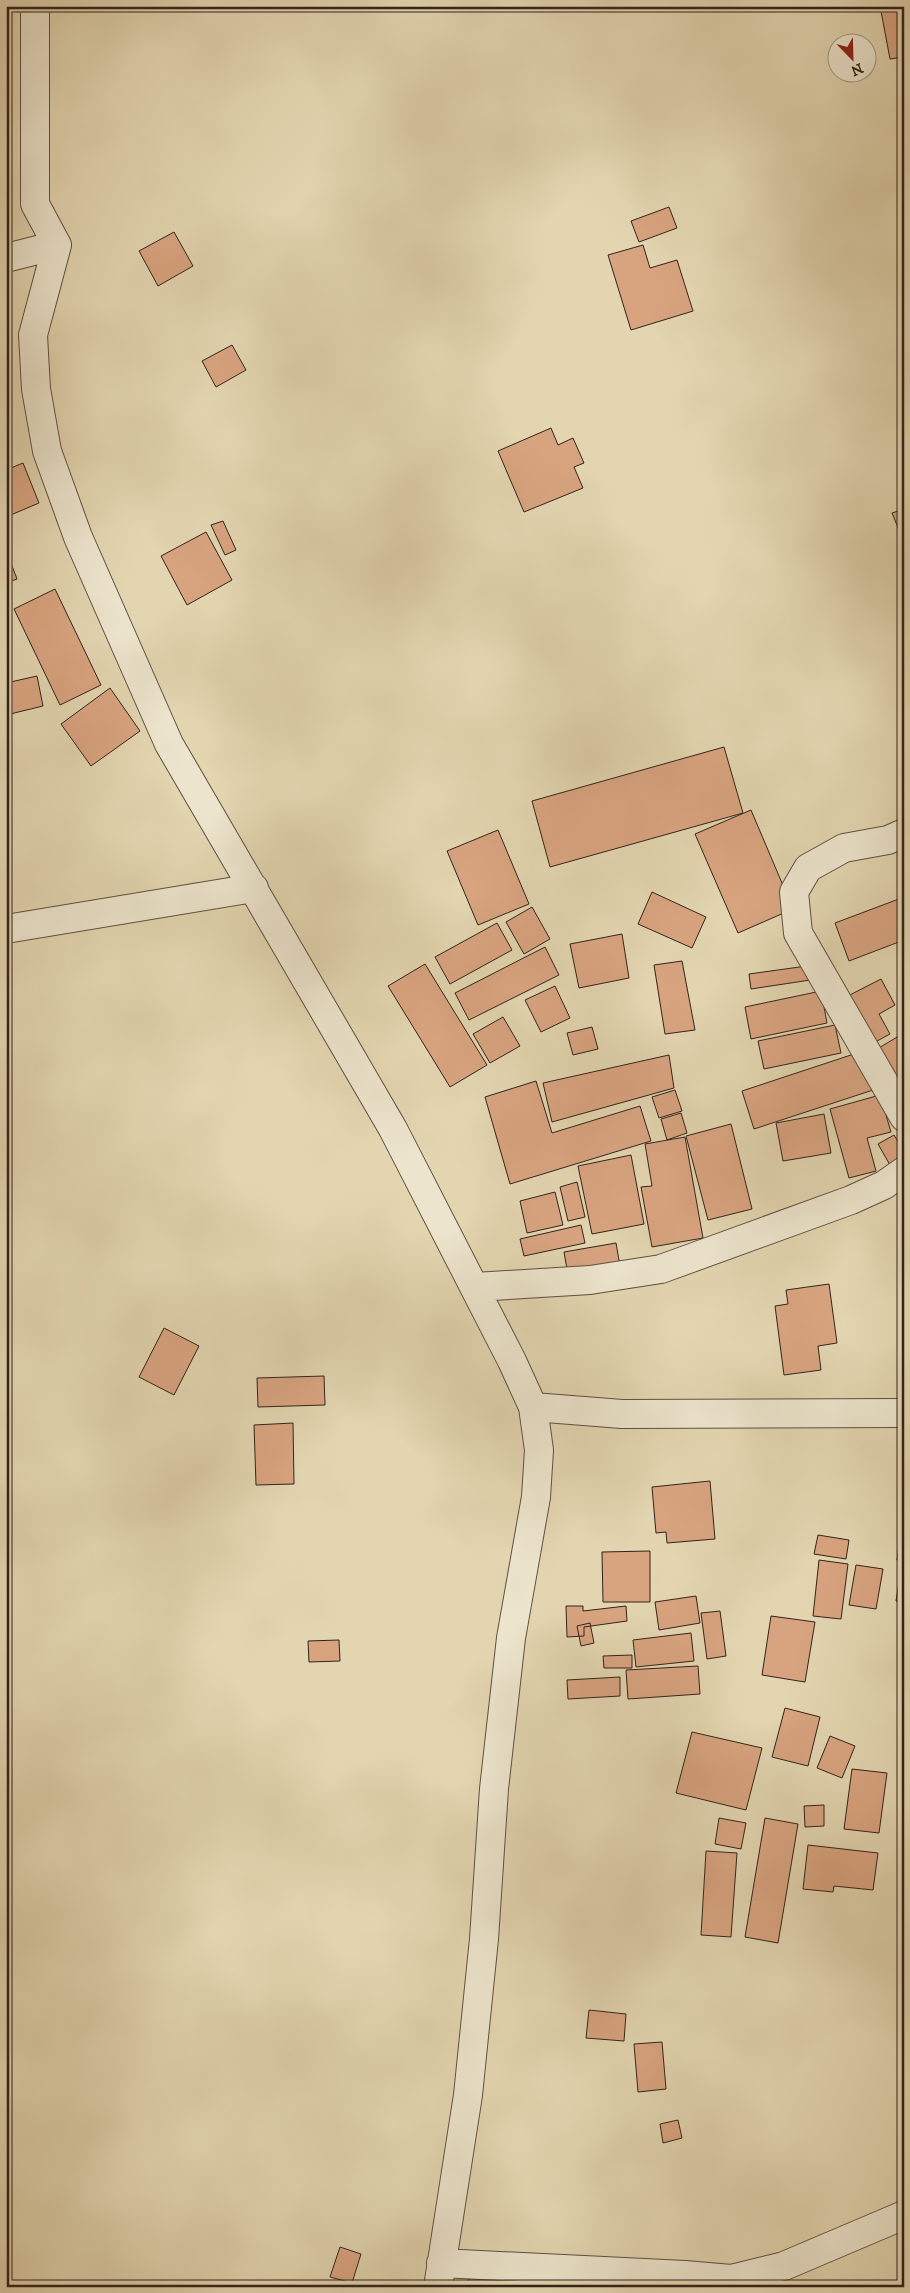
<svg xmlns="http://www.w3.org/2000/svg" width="910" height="2293" font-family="'IM FELL DW Pica',serif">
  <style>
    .building { fill: #d8a480; stroke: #33231a }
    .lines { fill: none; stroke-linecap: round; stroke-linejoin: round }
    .minor-casing { stroke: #5f5040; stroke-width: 30 }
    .minor { stroke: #ece4cc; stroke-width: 28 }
  </style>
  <rect width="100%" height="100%" fill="#e2d5b0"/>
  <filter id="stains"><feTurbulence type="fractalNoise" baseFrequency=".004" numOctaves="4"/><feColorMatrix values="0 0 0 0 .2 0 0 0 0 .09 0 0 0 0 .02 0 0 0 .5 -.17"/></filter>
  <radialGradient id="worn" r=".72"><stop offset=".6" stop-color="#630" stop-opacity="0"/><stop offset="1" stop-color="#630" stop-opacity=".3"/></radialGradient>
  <path class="building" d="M 880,6 L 904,6 L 904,57 L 890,59 Z
    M 669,207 L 677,228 L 639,242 L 631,221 Z
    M 174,232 L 193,266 L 158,286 L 139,251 Z
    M 643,245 L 650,268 L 677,260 L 693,311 L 631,330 L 608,255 Z
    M 232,345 L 246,370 L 216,387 L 202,361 Z
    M 551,428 L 558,445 L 573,438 L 584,463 L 574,467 L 583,488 L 524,512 L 498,451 Z
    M 23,463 L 39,503 L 6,517 L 6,470 Z
    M 904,509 L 904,542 L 892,513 Z
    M 223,521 L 236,550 L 225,555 L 211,525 Z
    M 206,532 L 232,580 L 187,605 L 161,556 Z
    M 6,550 L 17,579 L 6,583 Z
    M 55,589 L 101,685 L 60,705 L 14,609 Z
    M 37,676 L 43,706 L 6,715 L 6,683 Z
    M 110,688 L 140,731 L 91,766 L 61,724 Z
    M 724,747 L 743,813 L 550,867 L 532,801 Z
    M 751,810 L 793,909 L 738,933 L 695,834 Z
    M 498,830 L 529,904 L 478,925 L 447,851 Z
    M 652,892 L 706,917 L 692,948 L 638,924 Z
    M 904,897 L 904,940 L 849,961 L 835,923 Z
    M 532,907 L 550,939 L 524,954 L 506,922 Z
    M 497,923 L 512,950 L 450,984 L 435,957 Z
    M 622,934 L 629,978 L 579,988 L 570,944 Z
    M 545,947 L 559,975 L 469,1020 L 455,993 Z
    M 682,961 L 695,1030 L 665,1034 L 654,965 Z
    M 425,964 L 487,1065 L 450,1087 L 388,986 Z
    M 814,965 L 817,979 L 751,989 L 749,974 Z
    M 881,979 L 895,1005 L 879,1014 L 890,1034 L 866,1047 L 842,999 Z
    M 555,986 L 570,1018 L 541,1032 L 525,1000 Z
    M 821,991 L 827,1023 L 751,1039 L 745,1007 Z
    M 503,1017 L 520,1046 L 490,1063 L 473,1034 Z
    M 835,1025 L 841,1053 L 764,1069 L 758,1041 Z
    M 592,1027 L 598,1049 L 573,1055 L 567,1033 Z
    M 904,1033 L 904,1091 L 877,1049 Z
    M 860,1052 L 873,1090 L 754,1129 L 742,1091 Z
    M 669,1055 L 674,1088 L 552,1122 L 543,1083 Z
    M 536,1081 L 552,1133 L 640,1106 L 651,1141 L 510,1184 L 485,1097 Z
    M 675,1090 L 682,1111 L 659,1118 L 652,1097 Z
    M 880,1095 L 891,1132 L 867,1138 L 876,1171 L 849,1178 L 830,1109 Z
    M 681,1113 L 687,1133 L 667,1140 L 661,1119 Z
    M 824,1114 L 831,1153 L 783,1161 L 776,1123 Z
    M 731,1124 L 752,1209 L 708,1220 L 686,1136 Z
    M 894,1135 L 904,1151 L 904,1158 L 890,1165 L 878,1144 Z
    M 685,1137 L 703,1238 L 652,1247 L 641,1187 L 652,1186 L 645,1144 Z
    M 631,1155 L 644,1224 L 592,1234 L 578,1166 Z
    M 577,1182 L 585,1217 L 568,1221 L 560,1187 Z
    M 555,1192 L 563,1225 L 527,1233 L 520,1201 Z
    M 581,1225 L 585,1243 L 524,1256 L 520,1239 Z
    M 616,1243 L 620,1266 L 568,1275 L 564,1252 Z
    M 829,1284 L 837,1343 L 818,1346 L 821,1370 L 784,1375 L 775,1306 L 788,1304 L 786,1290 Z
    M 164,1328 L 199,1346 L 174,1395 L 139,1377 Z
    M 324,1376 L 325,1405 L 258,1407 L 257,1378 Z
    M 293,1423 L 294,1484 L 256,1485 L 254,1425 Z
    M 710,1481 L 715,1539 L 667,1543 L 666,1532 L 656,1533 L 652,1487 Z
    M 818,1535 L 849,1540 L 846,1559 L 814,1554 Z
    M 900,1538 L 904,1538 L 904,1561 L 897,1560 Z
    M 650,1551 L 650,1602 L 603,1602 L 602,1552 Z
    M 819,1560 L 848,1564 L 841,1619 L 813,1616 Z
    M 856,1565 L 883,1569 L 876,1609 L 849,1605 Z
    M 901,1568 L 904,1568 L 904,1602 L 896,1601 Z
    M 696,1596 L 700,1623 L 659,1630 L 655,1602 Z
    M 566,1606 L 583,1606 L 583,1611 L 626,1606 L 627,1621 L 584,1627 L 584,1636 L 567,1637 Z
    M 720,1611 L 726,1656 L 707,1659 L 701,1613 Z
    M 771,1616 L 815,1622 L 805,1682 L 762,1675 Z
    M 590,1623 L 594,1643 L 581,1646 L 577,1626 Z
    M 691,1633 L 694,1661 L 636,1667 L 633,1640 Z
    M 339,1640 L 340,1661 L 309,1662 L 308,1641 Z
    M 632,1655 L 632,1668 L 604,1668 L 603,1656 Z
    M 698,1666 L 700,1694 L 628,1699 L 626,1670 Z
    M 620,1677 L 620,1696 L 568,1699 L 567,1680 Z
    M 785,1708 L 820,1717 L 808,1766 L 772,1757 Z
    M 692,1732 L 762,1748 L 746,1810 L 676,1793 Z
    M 830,1736 L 855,1746 L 842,1778 L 817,1768 Z
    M 852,1769 L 887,1773 L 879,1833 L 844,1829 Z
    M 824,1805 L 824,1826 L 805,1827 L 804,1806 Z
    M 719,1818 L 746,1823 L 741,1849 L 715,1844 Z
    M 765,1818 L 798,1824 L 778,1943 L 745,1937 Z
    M 808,1845 L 878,1853 L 873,1890 L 834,1886 L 833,1892 L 803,1889 Z
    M 706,1851 L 737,1853 L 731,1937 L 701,1935 Z
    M 589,2010 L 626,2014 L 624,2041 L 586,2038 Z
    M 662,2042 L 666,2089 L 638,2092 L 634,2044 Z
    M 678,2120 L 682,2138 L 663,2143 L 660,2124 Z
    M 340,2247 L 361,2254 L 352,2283 L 330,2277 Z
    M 469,2275 L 525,2283 L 524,2287 L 467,2287 Z
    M 572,2281 L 592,2287 L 571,2287 Z"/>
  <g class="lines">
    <g class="minor-casing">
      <path id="minor" d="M 35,6 L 35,204 L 57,245 L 33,335 L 36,389 L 47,451 L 78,537 L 169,744 L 393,1129 L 512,1361 L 533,1407 L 539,1450 L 536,1497 L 511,1638 L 494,1789 L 484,1939 L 468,2095 L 438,2287
        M 6,258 L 57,245
        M 904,833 L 888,840 L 844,848 L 808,868 L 794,892 L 798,933 L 904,1117
        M 6,929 L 254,888
        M 475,1287 L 590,1280 L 661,1269 L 851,1200 L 884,1185 L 904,1171
        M 533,1407 L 622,1414 L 904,1413
        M 441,2263 L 685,2275 L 731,2279 L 784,2266 L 904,2215"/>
    </g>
    <use href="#minor" class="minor"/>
  </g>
  <rect width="910" height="2293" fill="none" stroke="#e2d5b0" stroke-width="25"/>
  <rect x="8" y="8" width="895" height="2278" fill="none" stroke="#33231a" stroke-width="2.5"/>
  <rect x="12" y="12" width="885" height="2268" fill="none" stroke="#33231a"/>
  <g transform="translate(852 58) rotate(157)"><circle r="24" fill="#ece4cc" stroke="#a29785"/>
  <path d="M0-4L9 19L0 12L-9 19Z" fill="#8f2418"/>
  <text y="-8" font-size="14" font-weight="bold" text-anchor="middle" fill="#33231a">N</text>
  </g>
  <rect width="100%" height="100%" filter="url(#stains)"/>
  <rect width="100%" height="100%" fill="url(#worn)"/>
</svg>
